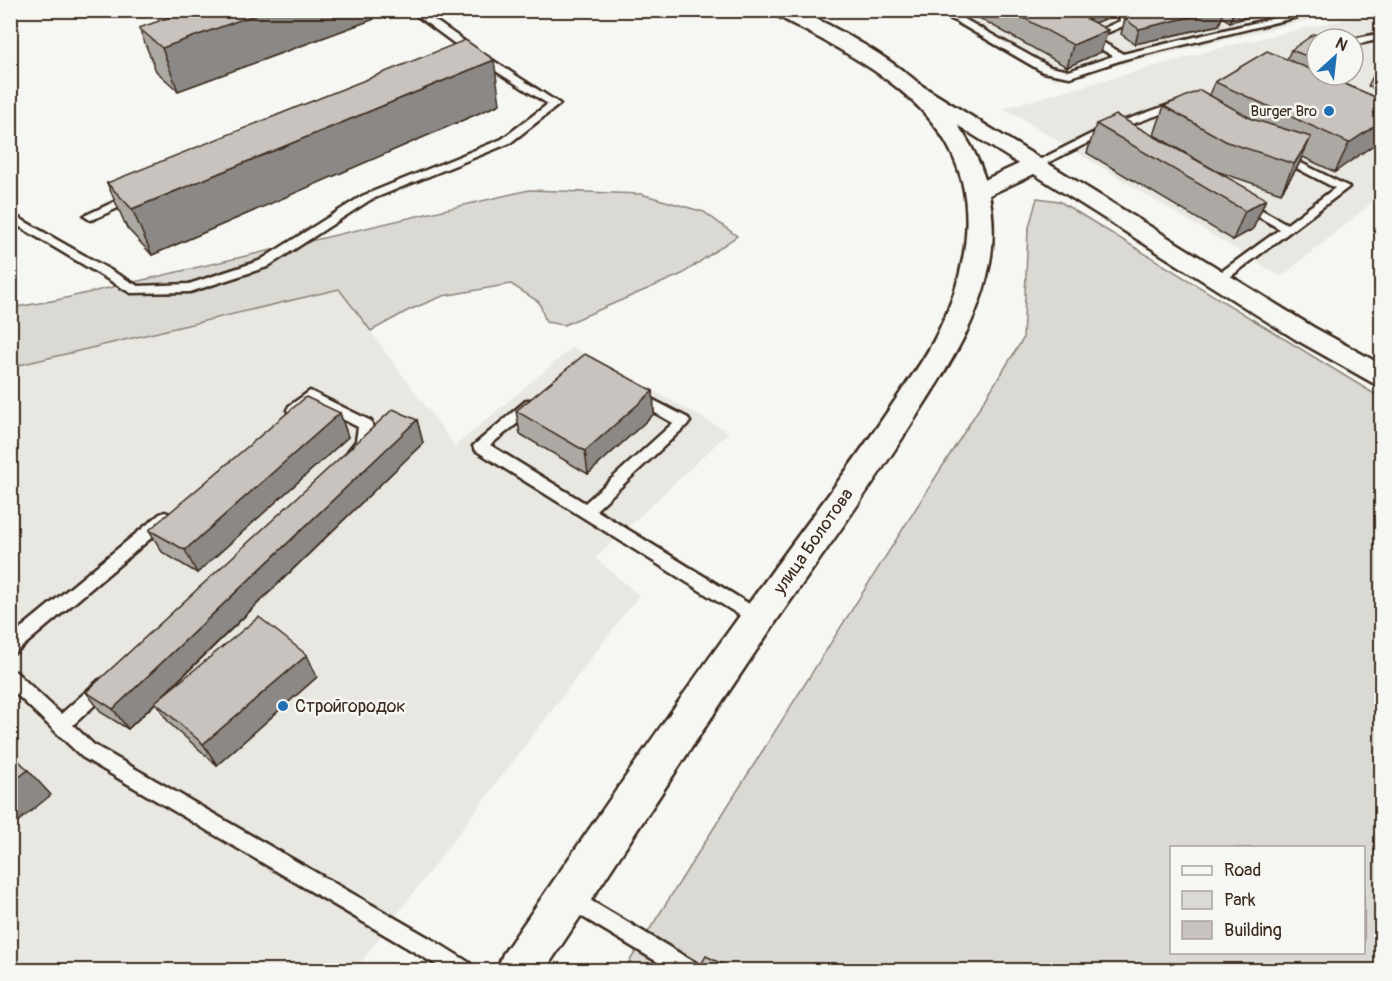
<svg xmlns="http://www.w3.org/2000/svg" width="1392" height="981" font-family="Pangolin,sans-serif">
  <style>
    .built { fill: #e8e7e2; fill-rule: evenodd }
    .green { fill: #dad9d3; stroke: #8a8278; stroke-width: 1.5; fill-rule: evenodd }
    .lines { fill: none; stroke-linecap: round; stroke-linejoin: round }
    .lane-casing { stroke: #3b2a1e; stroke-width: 5 }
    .street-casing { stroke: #3b2a1e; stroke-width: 5 }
    .secondary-casing { stroke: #3b2a1e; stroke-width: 5 }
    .lane { fill: #f6f6f2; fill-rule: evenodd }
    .street { fill: #f6f6f2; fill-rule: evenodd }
    .secondary { fill: #f6f6f2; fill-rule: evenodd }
    .wall { fill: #aca8a3; stroke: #3b2a1e; stroke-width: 1.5 }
    .shaded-wall { fill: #8c8885; stroke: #3b2a1e; stroke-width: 1.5 }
    .building { fill: #c8c3be; stroke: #3b2a1e; stroke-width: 1.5 }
    .poi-dot { fill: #1f6fb2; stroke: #f6f6f2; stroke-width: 2 }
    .labels { text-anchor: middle; stroke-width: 5; stroke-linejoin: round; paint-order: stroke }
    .far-poi-label { font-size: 15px; fill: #3b2a1e; stroke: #f6f6f2; text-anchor: end }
    .street-label { font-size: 18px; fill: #3b2a1e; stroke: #f6f6f2 }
    .poi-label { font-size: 18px; fill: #3b2a1e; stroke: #f6f6f2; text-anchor: start }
  </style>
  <rect width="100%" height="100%" fill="#f6f6f2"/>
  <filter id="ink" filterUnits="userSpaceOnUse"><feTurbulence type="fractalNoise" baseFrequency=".0167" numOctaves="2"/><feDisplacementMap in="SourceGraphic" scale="12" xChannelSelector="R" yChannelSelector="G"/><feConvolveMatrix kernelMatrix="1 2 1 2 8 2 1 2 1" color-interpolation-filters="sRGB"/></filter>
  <g filter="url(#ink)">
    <path class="built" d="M 933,11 L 1347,11 L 1056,80 Z
      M 1381,11 L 1381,195 L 1281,277 L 1004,108 L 1228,46 ZM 1317,39 L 1353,39 L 1353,75 L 1317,75 Z
      M 339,289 L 455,446 L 573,347 L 729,432 L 595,558 L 639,595 L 355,970 L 11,970 L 10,367 Z"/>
    <path class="green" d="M 529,190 L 641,194 L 704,212 L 737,236 L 682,274 L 564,325 L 546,322 L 539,302 L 511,284 L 443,296 L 409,310 L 371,331 L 339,289 L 11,367 L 11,308 L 57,300 Z
      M 1037,198 L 1059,201 L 1381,398 L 1381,970 L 624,970 L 1023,339 L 1028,231 ZM 1172,848 L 1364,848 L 1364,952 L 1172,952 Z"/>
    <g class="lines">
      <g class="lane-casing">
        <path id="lane" d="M 409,10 L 420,10 L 477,50 L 477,53 L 483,54 L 560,104 L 510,143 L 370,200 L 267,267 L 190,292 L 131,293 L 10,221 L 10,213 L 138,286 L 189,284 L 259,261 L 362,196 L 502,139 L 548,104 L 475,58 L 475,55 L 466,55 L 466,52 Z
          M 936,10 L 948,10 L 1050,67 L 1069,71 L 1113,56 L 1082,38 L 1120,21 L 1117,10 L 1127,10 L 1128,24 L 1095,38 L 1123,54 L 1308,10 L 1326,10 L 1125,59 L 1070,77 L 1043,72 Z
          M 1382,33 L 1382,39 L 1353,45 L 1353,39 Z
          M 1180,101 L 1185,104 L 1184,106 L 1112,131 L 1039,167 L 1035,168 L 1029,165 L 1105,127 Z
          M 1281,153 L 1349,187 L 1222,283 L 1214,283 L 1212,280 L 1214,277 L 1280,229 L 1238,205 L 1238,201 L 1246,201 L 1287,224 L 1335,188 L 1277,158 L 1275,156 Z
          M 133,193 L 137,195 L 137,199 L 94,219 L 90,220 L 84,216 Z
          M 310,391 L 371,421 C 376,434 369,446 360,455 L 350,455 L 348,451 L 356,441 L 358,427 L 311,403 L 299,414 L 289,414 L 287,410 L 289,406 Z
          M 636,391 L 688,418 L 690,422 L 596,510 L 764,613 L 766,618 L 764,623 L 758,625 L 752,623 L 475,450 L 473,446 L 527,400 L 537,400 L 539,404 L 537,408 L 490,445 L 585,503 L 673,423 L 631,399 L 629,396 Z
          M 165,512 L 170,514 L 173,518 L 170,522 L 16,652 L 10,654 L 10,637 L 160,514 Z
          M 10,670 L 16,672 L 61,714 L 99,680 L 105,678 L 111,680 L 114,685 L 111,690 L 73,725 L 94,745 L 433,940 L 470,963 L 473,970 L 445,970 L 82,757 L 10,688 Z
          M 568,887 L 696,963 L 699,970 L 671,970 L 561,904 L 558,897 L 561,890 Z"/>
      </g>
      <g class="street-casing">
        <path id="street" d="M 912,82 L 919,84 L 1313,327 L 1382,365 L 1382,386 L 1373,383 L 1295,339 L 1034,174 L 985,197 L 977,199 L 969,197 L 966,192 L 969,187 L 1019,164 L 905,92 L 902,88 L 905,84 Z"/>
      </g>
      <g class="secondary-casing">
        <path id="secondary" d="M 771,10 C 780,10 792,9 801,12 C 833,25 884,55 911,77 C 967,122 1001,182 991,256 C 982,318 947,368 914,420 C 871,488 823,554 777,620 C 698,736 622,854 545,970 L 497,970 L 503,954 C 590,828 677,701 768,577 C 809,520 853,464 892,405 C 908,381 927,357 939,330 C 961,285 974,231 962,181 C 940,94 846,53 774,14 Z"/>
      </g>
      <use href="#lane" class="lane"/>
      <use href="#street" class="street"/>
      <use href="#secondary" class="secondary"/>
    </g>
    <path class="wall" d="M 965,10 L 1116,10 L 1115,15 L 1095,23 L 1101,52 L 1067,67 Z
      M 1152,10 L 1278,10 L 1230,22 L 1222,17 L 1219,25 L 1135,44 L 1121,34 L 1125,19 L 1151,13 Z
      M 374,19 L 178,91 L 156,71 L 139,28 Z
      M 1317,39 L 1317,75 L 1327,76 L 1382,100 L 1335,172 L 1303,157 L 1298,166 L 1281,193 L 1216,171 L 1154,135 L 1164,106 L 1210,95 L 1215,82 L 1287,59 L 1291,50 Z
      M 1382,58 L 1382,92 L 1368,86 Z
      M 500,104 L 152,255 L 127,228 L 107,183 Z
      M 1096,124 L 1266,199 L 1253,229 L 1233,240 L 1087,153 Z
      M 653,391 L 654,414 L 588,474 L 520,434 L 516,411 Z
      M 340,413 L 348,437 L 197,573 L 162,552 L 149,530 Z
      M 417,420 L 423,443 L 163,696 L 317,677 L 217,765 L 169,723 L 156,703 L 128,729 L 102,713 L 86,692 Z"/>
    <path class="shaded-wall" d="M 268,10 L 372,10 L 374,19 L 178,91 L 162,48 Z
      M 1109,10 L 1116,10 L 1115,15 L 1087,26 L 1089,19 Z
      M 1220,10 L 1224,10 L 1219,25 L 1135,44 L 1139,29 Z
      M 1249,10 L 1278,10 L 1230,22 L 1232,15 Z
      M 1108,30 L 1101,52 L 1067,67 L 1073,45 Z
      M 494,60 L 500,104 L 152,255 L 132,209 Z
      M 1382,121 L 1382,139 L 1335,172 L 1349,143 Z
      M 1311,137 L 1298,166 L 1281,193 L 1294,164 Z
      M 1266,199 L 1253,229 L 1233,240 L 1245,211 Z
      M 653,391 L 654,414 L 588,474 L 585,451 Z
      M 340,413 L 348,437 L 197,573 L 185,550 Z
      M 417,420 L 423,443 L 128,729 L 113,709 Z
      M 307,655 L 317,677 L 217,765 L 203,744 Z
      M 28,770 L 51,795 L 10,828 L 10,784 Z"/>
    <path class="building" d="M 190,10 L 268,10 L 162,48 L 139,28 Z
      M 1009,10 L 1070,10 L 1108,30 L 1073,45 Z
      M 1074,10 L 1109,10 L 1089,19 Z
      M 1160,10 L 1220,10 L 1139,29 L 1125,19 Z
      M 1226,10 L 1249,10 L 1232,15 Z
      M 1314,34 L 1328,39 L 1317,39 L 1317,60 L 1291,50 Z
      M 465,40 L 494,60 L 132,209 L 107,183 Z
      M 1267,51 L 1317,72 L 1317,75 L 1324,75 L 1382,100 L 1382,121 L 1349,143 L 1215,82 Z
      M 1200,90 L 1252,119 L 1311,137 L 1294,164 L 1227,142 L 1164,106 Z
      M 1116,115 L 1266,199 L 1245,211 L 1096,124 Z
      M 585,354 L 653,391 L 585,451 L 516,411 Z
      M 306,397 L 340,413 L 185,550 L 149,530 Z
      M 393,409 L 417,420 L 113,709 L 86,692 Z
      M 259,617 L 307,655 L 203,744 L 155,702 Z
      M 10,752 L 28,770 L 10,784 Z
      M 706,956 L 734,970 L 698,970 Z"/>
  </g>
  <g class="poi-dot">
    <circle cx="1329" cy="111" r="6"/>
    <circle cx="283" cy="706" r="6"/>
  </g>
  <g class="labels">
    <g class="far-poi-label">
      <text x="1317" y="116">Burger Bro</text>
    </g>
    <g class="street-label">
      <text transform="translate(813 541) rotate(-55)" y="6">улица Болотова</text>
    </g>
    <g class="poi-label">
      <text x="295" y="712">Стройгородок</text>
    </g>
  </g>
  <rect width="1392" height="981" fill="none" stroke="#f6f6f2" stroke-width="36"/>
  <rect x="18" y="18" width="1356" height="945" fill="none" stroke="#3b2a1e" stroke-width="2" filter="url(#ink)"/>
  <rect x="1170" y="846" width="195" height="108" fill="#f6f6f2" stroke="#aba49d" stroke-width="1.5"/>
  <rect x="1182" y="866" width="30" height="9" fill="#f6f6f2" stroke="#aba49d" stroke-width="1.5"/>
  <text x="1224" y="876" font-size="18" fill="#3b2a1e">Road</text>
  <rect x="1182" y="891" width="30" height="18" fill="#dad9d3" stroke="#aba49d" stroke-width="1.5"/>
  <text x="1224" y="906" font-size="18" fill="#3b2a1e">Park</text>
  <rect x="1182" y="921" width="30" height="18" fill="#c8c3be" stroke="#aba49d" stroke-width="1.5"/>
  <text x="1224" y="936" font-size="18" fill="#3b2a1e">Building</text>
  <g transform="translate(1335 57) rotate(27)"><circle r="28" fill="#f6f6f2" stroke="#aba49d" stroke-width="1.5"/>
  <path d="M0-4.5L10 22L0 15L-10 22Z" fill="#1f6fb2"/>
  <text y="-9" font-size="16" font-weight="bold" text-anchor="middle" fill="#3b2a1e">N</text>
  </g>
</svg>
